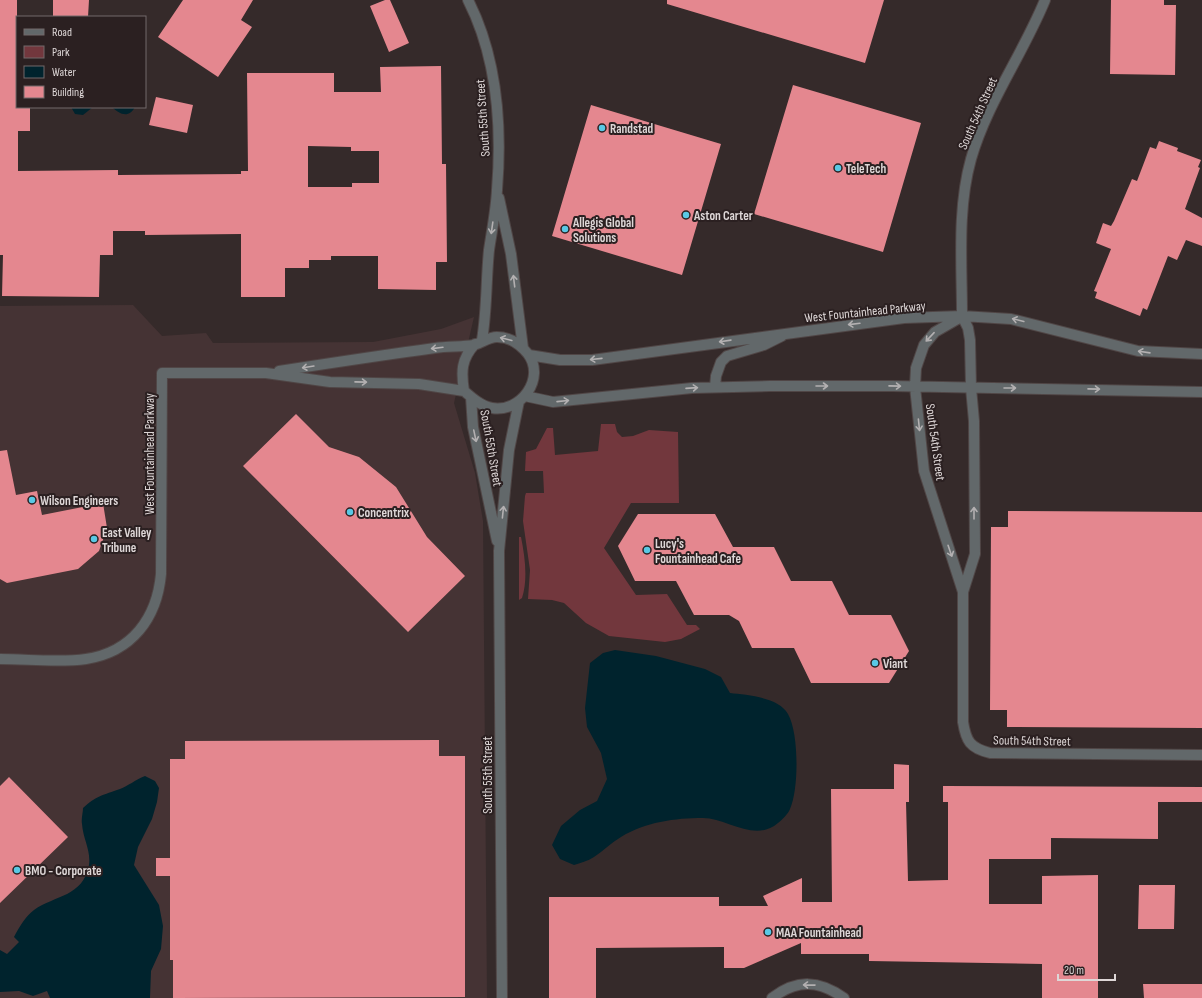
<svg xmlns="http://www.w3.org/2000/svg" width="1202" height="998" font-family="'Sofia Sans Condensed',sans-serif">
  <style>
    .built { fill: #453334 }
    .green { fill: #72373d }
    .water { fill: #00232d }
    .building { fill: #e4878f; fill-rule: evenodd }
    .lines { fill: none; stroke-linecap: round; stroke-linejoin: round }
    .minor-casing { stroke: #504646; stroke-width: 12 }
    .minor { stroke: #62686a; stroke-width: 10 }
    .oneway { stroke: #b3b0b1 }
    .poi-dot { fill: #59c8e5; stroke: #2b2021; stroke-width: 1.5 }
    .labels { text-anchor: middle; stroke-width: 4; stroke-linejoin: round; paint-order: stroke }
    .street-label { font-size: 13px; fill: #ded7d7; stroke: #2b2021 }
    .poi-label { font-size: 13px; font-weight: bold; fill: #ded7d7; stroke: #2b2021; text-anchor: start }
  </style>
  <rect width="100%" height="100%" fill="#352a2a"/>
  <path class="built" d="M 133,305 L 162,336 L 206,333 L 213,343 L 373,342 L 441,329 L 474,317 L 454,403 L 475,473 L 483,521 L 487,998 L 0,998 L 0,306 Z"/>
  <path class="green" d="M 601,424 L 615,424 L 617,432 L 622,437 L 633,436 L 649,430 L 678,432 L 679,503 L 631,503 L 604,548 L 636,595 L 667,594 L 687,625 L 696,625 L 700,629 L 681,639 L 665,642 L 609,636 L 586,623 L 564,603 L 552,600 L 528,599 L 530,570 L 523,521 L 525,496 L 526,493 L 544,493 L 543,471 L 525,471 L 526,452 L 536,449 L 547,428 L 553,428 L 555,455 L 598,451 Z
    M 519,537 L 521,537 C 525,557 528,579 522,598 L 519,600 Z"/>
  <path class="water" d="M 71,107 L 93,107 L 83,115 L 75,114 Z
    M 112,107 L 135,107 C 129,119 119,114 112,107 Z
    M 615,650 L 656,656 L 705,669 L 721,677 L 730,693 C 747,695 779,697 788,714 C 799,733 799,789 790,809 C 788,814 782,820 778,823 C 755,843 727,818 703,818 C 675,818 645,822 621,837 C 611,843 603,851 594,857 C 588,861 580,863 574,865 L 560,859 L 552,845 L 561,826 L 580,810 L 597,801 L 607,779 L 601,753 L 587,727 L 585,708 L 590,663 L 603,653 Z
    M 145,776 L 155,781 L 159,788 L 157,802 L 152,819 L 138,847 L 134,865 L 159,905 L 163,926 L 161,949 L 151,971 L 150,998 L 50,998 L 47,991 L 33,996 L 19,991 L 0,992 L 0,950 L 7,954 L 19,942 L 14,937 C 19,927 26,916 34,910 C 55,895 83,897 89,865 C 91,850 83,839 82,824 C 81,819 83,813 83,808 C 96,796 103,795 120,789 C 128,786 135,780 145,776 Z"/>
  <path class="building" d="M 0,0 L 17,0 L 17,107 L 30,107 L 30,131 L 18,131 L 18,171 L 118,170 L 118,175 L 241,174 L 241,171 L 248,171 L 247,73 L 334,73 L 334,92 L 381,92 L 380,67 L 441,66 L 442,164 L 446,164 L 447,262 L 436,262 L 436,290 L 378,289 L 378,256 L 331,256 L 331,260 L 309,260 L 309,268 L 285,268 L 285,297 L 241,297 L 241,234 L 145,235 L 145,231 L 113,231 L 113,255 L 100,255 L 99,297 L 2,296 L 3,255 L 0,255 ZM 308,146 L 351,147 L 351,151 L 379,151 L 379,183 L 352,183 L 352,187 L 308,187 Z
    M 53,0 L 89,0 L 88,17 L 53,17 Z
    M 183,0 L 253,0 L 241,20 L 252,27 L 218,77 L 158,37 Z
    M 385,0 L 390,0 L 409,43 L 389,52 L 370,6 Z
    M 667,0 L 884,0 L 865,63 L 667,4 Z
    M 1111,0 L 1164,0 L 1164,5 L 1176,5 L 1175,75 L 1110,74 Z
    M 793,85 L 921,123 L 883,252 L 754,214 Z
    M 156,97 L 193,105 L 187,133 L 149,125 Z
    M 591,105 L 721,144 L 682,275 L 552,236 Z
    M 1159,141 L 1178,148 L 1177,151 L 1201,160 L 1198,167 L 1200,168 L 1185,209 L 1202,218 L 1202,246 L 1186,240 L 1177,260 L 1168,256 L 1147,310 L 1143,308 L 1140,316 L 1095,298 L 1097,292 L 1094,291 L 1111,249 L 1096,243 L 1103,223 L 1111,226 L 1114,221 L 1132,179 L 1137,181 L 1150,147 L 1156,149 Z
    M 296,414 L 329,447 L 359,457 L 396,487 L 427,537 L 465,576 L 408,632 L 243,466 Z
    M 7,450 L 16,495 L 37,491 L 42,515 L 103,503 L 107,528 L 99,551 L 78,569 L 7,583 L 0,579 L 0,451 Z
    M 1008,511 L 1202,512 L 1202,728 L 1007,727 L 1007,710 L 990,710 L 991,527 L 1008,527 Z
    M 638,514 L 715,514 L 733,547 L 774,547 L 791,581 L 832,581 L 849,615 L 891,615 L 909,651 L 889,683 L 811,683 L 794,648 L 752,648 L 739,621 L 729,615 L 694,615 L 676,581 L 635,581 L 618,546 Z
    M 439,740 L 439,756 L 465,756 L 465,997 L 173,998 L 173,960 L 170,960 L 170,876 L 156,876 L 156,858 L 170,858 L 170,759 L 185,759 L 185,741 Z
    M 894,764 L 909,765 L 909,802 L 906,802 L 908,881 L 948,880 L 948,802 L 943,802 L 943,786 L 1202,787 L 1202,802 L 1158,802 L 1158,839 L 1051,838 L 1051,859 L 989,859 L 989,904 L 1042,904 L 1042,876 L 1098,875 L 1098,998 L 1042,998 L 1042,964 L 869,961 L 869,954 L 801,954 L 801,943 L 744,968 L 724,968 L 724,947 L 596,948 L 596,998 L 549,998 L 549,897 L 719,897 L 719,906 L 768,906 L 763,896 L 802,878 L 802,902 L 832,902 L 831,789 L 894,789 Z
    M 9,777 L 68,837 L 0,903 L 0,786 Z
    M 1139,885 L 1175,885 L 1174,929 L 1138,929 Z
    M 1143,984 L 1202,984 L 1202,998 L 1144,998 Z"/>
  <g class="lines">
    <g class="minor-casing">
      <path id="minor" d="M 468,0 C 497,57 502,127 497,190 C 496,210 492,230 489,250 C 486,280 487,310 482,340
        M 1045,0 C 1023,54 987,103 971,159 C 957,209 962,264 962,316 L 968,328 L 970,340 L 971,388 L 974,421 L 975,554 L 963,592 L 963,722 C 966,741 970,748 990,753 L 1202,755
        M 499,198 L 511,254 L 523,348
        M 961,317 L 935,332 L 924,345 L 916,368 L 915,387 L 924,471 L 963,592
        M 529,355 L 560,360 L 592,360 L 904,318 L 962,316 L 1011,319 L 1138,351 L 1202,354
        M 279,371 C 331,363 383,355 435,348 C 448,346 462,347 474,345 C 482,343 488,337 497,337 C 510,337 520,344 528,354 C 546,378 521,413 492,408 C 481,406 472,398 464,391 C 461,372 461,359 475,344
        M 715,387 L 716,376 L 721,362 L 727,356 L 764,345 L 782,336
        M 525,396 L 553,402 L 692,388 L 770,386 L 892,386 L 1202,392
        M 471,397 L 473,427 L 497,541
        M 0,659 C 28,659 59,663 86,659 C 132,652 157,618 161,574 L 162,373 L 266,373 L 330,382 L 419,384 L 464,391
        M 502,998 L 499,551 L 509,450 L 519,401
        M 772,998 C 797,979 819,980 844,998"/>
    </g>
    <use href="#minor" class="minor"/>
  </g>
  <defs><path id="oneway-shaft" d="M-6 0H5M1.5-3L5.5 0L1.5 3" fill="none" stroke-width="1.6" stroke-linecap="round" stroke-linejoin="round"/></defs>
  <g class="oneway">
    <use href="#oneway-shaft" transform="translate(492 228) rotate(98)"/>
    <use href="#oneway-shaft" transform="translate(514 281) rotate(-97)"/>
    <use href="#oneway-shaft" transform="translate(1018 320) rotate(-166)"/>
    <use href="#oneway-shaft" transform="translate(854 324) rotate(173)"/>
    <use href="#oneway-shaft" transform="translate(930 337) rotate(133)"/>
    <use href="#oneway-shaft" transform="translate(506 339) rotate(-166)"/>
    <use href="#oneway-shaft" transform="translate(725 341) rotate(172)"/>
    <use href="#oneway-shaft" transform="translate(437 348) rotate(173)"/>
    <use href="#oneway-shaft" transform="translate(1144 352) rotate(-172)"/>
    <use href="#oneway-shaft" transform="translate(596 359) rotate(174)"/>
    <use href="#oneway-shaft" transform="translate(308 367) rotate(171)"/>
    <use href="#oneway-shaft" transform="translate(361 382) rotate(1)"/>
    <use href="#oneway-shaft" transform="translate(822 386)"/>
    <use href="#oneway-shaft" transform="translate(895 386) rotate(1)"/>
    <use href="#oneway-shaft" transform="translate(692 388) rotate(-4)"/>
    <use href="#oneway-shaft" transform="translate(1010 388)"/>
    <use href="#oneway-shaft" transform="translate(1094 389) rotate(1)"/>
    <use href="#oneway-shaft" transform="translate(563 401) rotate(-6)"/>
    <use href="#oneway-shaft" transform="translate(919 425) rotate(84)"/>
    <use href="#oneway-shaft" transform="translate(475 436) rotate(78)"/>
    <use href="#oneway-shaft" transform="translate(503 512) rotate(-84)"/>
    <use href="#oneway-shaft" transform="translate(974 513) rotate(-90)"/>
    <use href="#oneway-shaft" transform="translate(950 551) rotate(71)"/>
    <use href="#oneway-shaft" transform="translate(809 985) rotate(-179)"/>
  </g>
  <g class="poi-dot">
    <circle cx="602" cy="128" r="4"/>
    <circle cx="838" cy="168" r="4"/>
    <circle cx="686" cy="215" r="4"/>
    <circle cx="565" cy="229" r="4"/>
    <circle cx="32" cy="500" r="4"/>
    <circle cx="350" cy="512" r="4"/>
    <circle cx="94" cy="539" r="4"/>
    <circle cx="647" cy="550" r="4"/>
    <circle cx="875" cy="663" r="4"/>
    <circle cx="17" cy="870" r="4"/>
    <circle cx="768" cy="932" r="4"/>
  </g>
  <g class="labels">
    <g class="street-label">
      <text transform="translate(977 113) rotate(-66)" y="5">South 54th Street</text>
      <text transform="translate(482 118) rotate(-94)" y="5">South 55th Street</text>
      <text transform="translate(865 311) rotate(-6)" y="5">West Fountainhead Parkway</text>
      <text transform="translate(936 442) rotate(82)" y="5">South 54th Street</text>
      <text transform="translate(492 448) rotate(80)" y="5">South 55th Street</text>
      <text transform="translate(149 454) rotate(-90)" y="5">West Fountainhead Parkway</text>
      <text transform="translate(1032 740) rotate(1)" y="5">South 54th Street</text>
      <text transform="translate(487 775) rotate(-90)" y="5">South 55th Street</text>
    </g>
    <g class="poi-label">
      <text x="610" y="133">Randstad</text>
      <text x="846" y="173">TeleTech</text>
      <text x="694" y="220">Aston Carter</text>
      <text x="573" y="227">Allegis Global<tspan x="573" dy="15">Solutions</tspan></text>
      <text x="40" y="505">Wilson Engineers</text>
      <text x="358" y="517">Concentrix</text>
      <text x="102" y="537">East Valley<tspan x="102" dy="15">Tribune</tspan></text>
      <text x="655" y="548">Lucy's<tspan x="655" dy="15">Fountainhead Cafe</tspan></text>
      <text x="883" y="668">Viant</text>
      <text x="25" y="875">BMO - Corporate</text>
      <text x="776" y="937">MAA Fountainhead</text>
    </g>
  </g>
  <rect x="16" y="16" width="130" height="92" fill="#2b2021" stroke="#73696a"/>
  <rect x="24" y="29" width="20" height="6" fill="#62686a" stroke="#73696a"/>
  <text x="52" y="36" font-size="12" fill="#ded7d7">Road</text>
  <rect x="24" y="46" width="20" height="12" fill="#72373d" stroke="#73696a"/>
  <text x="52" y="56" font-size="12" fill="#ded7d7">Park</text>
  <rect x="24" y="66" width="20" height="12" fill="#00232d" stroke="#73696a"/>
  <text x="52" y="76" font-size="12" fill="#ded7d7">Water</text>
  <rect x="24" y="86" width="20" height="12" fill="#e4878f" stroke="#73696a"/>
  <text x="52" y="96" font-size="12" fill="#ded7d7">Building</text>
  <path d="M1058 974v6h57v-6" fill="none" stroke="#ded7d7" stroke-width="2"/>
  <text x="1064" y="974" font-size="12" fill="#ded7d7" stroke="#2b2021" stroke-width="3" paint-order="stroke">20 m</text>
</svg>
